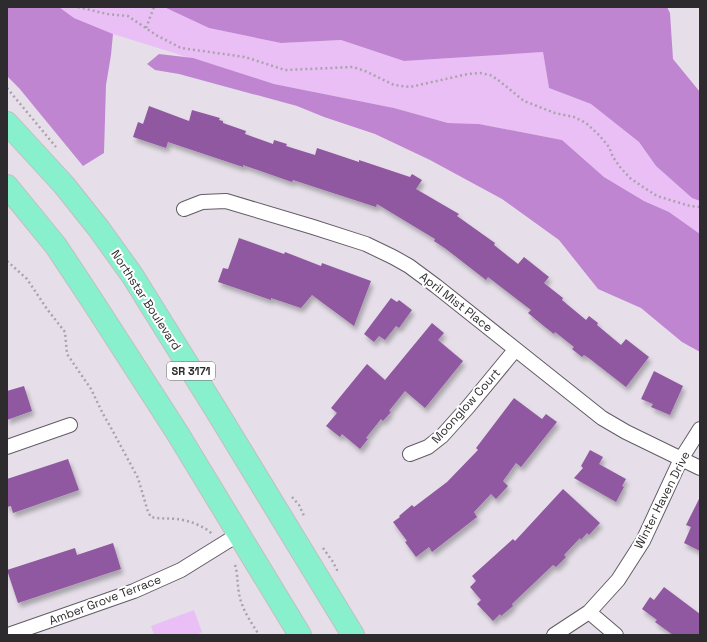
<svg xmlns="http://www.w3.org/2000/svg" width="707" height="642" font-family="'Space Grotesk',sans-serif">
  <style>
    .green { fill: #eabff6 }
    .forest { fill: #c085d1 }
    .building { fill: #9058a0; filter: url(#shadow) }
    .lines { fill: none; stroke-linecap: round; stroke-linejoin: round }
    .minor-casing { stroke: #635c65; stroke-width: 16 }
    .primary-casing { stroke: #c0bfc0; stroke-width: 24 }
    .path { stroke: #a9a3ab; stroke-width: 2.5; stroke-dasharray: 2 3; stroke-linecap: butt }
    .minor { stroke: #fff; stroke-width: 14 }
    .primary { stroke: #88f0cd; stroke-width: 22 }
    .labels { text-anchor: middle; stroke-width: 4; stroke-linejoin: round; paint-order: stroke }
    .shield { fill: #fff; stroke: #6d6b6d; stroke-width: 1 }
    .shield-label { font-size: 11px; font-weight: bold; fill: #2e2b2e }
    .street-label { font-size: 12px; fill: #2e2b2e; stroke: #fff }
  </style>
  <defs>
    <filter id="shadow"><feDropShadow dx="2.5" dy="4.5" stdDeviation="2" flood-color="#0004"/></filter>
  </defs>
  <rect width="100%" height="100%" fill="#e6dfe9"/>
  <path class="green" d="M 59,7 L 164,7 L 209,28 L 281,43 L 341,40 L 404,61 L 543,52 L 549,88 L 591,104 L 639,142 L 656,166 L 692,198 L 700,201 L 700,234 L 669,212 L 644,201 L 604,177 L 562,140 L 479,124 L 448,123 L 394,108 L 274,84 L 113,34 L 74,18 Z
    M 194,610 L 202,632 L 196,635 L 154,635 L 151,626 Z"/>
  <path class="forest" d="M 7,7 L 59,7 L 74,18 L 113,34 L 111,55 L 106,85 L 104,153 L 83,166 L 19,88 L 7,76 Z
    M 164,7 L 667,7 L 670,13 L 673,59 L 700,92 L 700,201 L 692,198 L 656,166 L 639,142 L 591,104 L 549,88 L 543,52 L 404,61 L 341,40 L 281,43 L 209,28 Z
    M 159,54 L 193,58 L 274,84 L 394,108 L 448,123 L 479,124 L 562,140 L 604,177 L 644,201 L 669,212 L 700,234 L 700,352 L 682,342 L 641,308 L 598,289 L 559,240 L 502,199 L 430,160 L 375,134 L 324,117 L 297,106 L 179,74 L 155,70 L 147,64 Z"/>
  <path class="building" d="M 149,106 L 189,121 L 192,110 L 220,118 L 219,120 L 223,121 L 223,123 L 246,131 L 245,134 L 273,144 L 274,140 L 287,144 L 286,146 L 315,155 L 317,148 L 359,162 L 359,160 L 410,177 L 412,174 L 422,180 L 416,189 L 459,214 L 457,216 L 495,243 L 494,245 L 518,264 L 524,257 L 549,277 L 544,283 L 563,298 L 562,300 L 586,320 L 589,316 L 598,323 L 597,325 L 621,345 L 626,339 L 649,357 L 626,387 L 590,359 L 584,355 L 582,357 L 572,349 L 574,347 L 555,332 L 554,334 L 545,327 L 528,313 L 531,310 L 488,277 L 486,280 L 446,249 L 434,241 L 435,239 L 377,204 L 376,207 L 293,180 L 292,182 L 243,165 L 243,167 L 168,142 L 166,148 L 133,137 L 138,122 L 143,124 Z
    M 239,238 L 284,254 L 285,252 L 321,266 L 322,263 L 371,281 L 354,326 L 312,295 L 301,308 L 271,298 L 271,300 L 218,282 L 223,268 L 228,269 Z
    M 391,298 L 397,302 L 399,300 L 412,310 L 399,328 L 396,326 L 385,340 L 379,336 L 374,342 L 364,334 Z
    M 432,323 L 444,333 L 438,340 L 463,361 L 425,408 L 405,391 L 389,411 L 391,412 L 383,421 L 381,419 L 366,438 L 368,439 L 360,449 L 342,434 L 340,437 L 326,426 L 337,413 L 331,408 L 367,364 L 385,380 Z
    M 654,371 L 683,386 L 670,415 L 651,407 L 653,404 L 641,399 Z
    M 24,386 L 32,411 L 7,420 L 7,391 Z
    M 514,398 L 542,419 L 546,414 L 557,422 L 521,467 L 516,463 L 503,481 L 508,486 L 496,499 L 491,494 L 474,512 L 477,517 L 432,552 L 429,547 L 416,557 L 405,542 L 407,541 L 393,522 L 400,517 L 399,516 L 412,505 L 414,507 L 447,482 L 478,450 L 476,448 Z
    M 590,450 L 603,457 L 599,464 L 626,479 L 622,486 L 624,487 L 616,502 L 574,478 L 583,468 L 581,466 Z
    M 68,459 L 79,490 L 13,513 L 11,506 L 7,507 L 7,479 Z
    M 563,489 L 600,523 L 589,535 L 587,533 L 581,540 L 580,538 L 564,555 L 566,557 L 556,567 L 553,565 L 512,604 L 513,606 L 501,616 L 500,614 L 493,621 L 477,604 L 481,600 L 470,587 L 476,581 L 472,576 L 513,539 L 515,541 Z
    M 700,497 L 700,551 L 684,543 L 691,527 L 686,525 Z
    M 113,543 L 121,569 L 18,603 L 7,570 L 75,548 L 77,555 Z
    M 664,587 L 700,614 L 700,635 L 673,635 L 655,622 L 657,620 L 642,609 L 650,597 L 654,600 Z"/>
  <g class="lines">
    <g class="minor-casing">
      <path id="minor" d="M 184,209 L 202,202 L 226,201 L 313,227 L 366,244 L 393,257 L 409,266 L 436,286 L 602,418 L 626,432 L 700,468
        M 7,447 L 70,425
        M 410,454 L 428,447 L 442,436 L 468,407 L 515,350
        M 589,612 L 616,635
        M 8,635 L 134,591 L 181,570 L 239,534
        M 554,635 L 589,612 L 618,580 L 643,541 L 681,459 L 700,429"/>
    </g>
    <g class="primary-casing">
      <path id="primary" d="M 7,123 L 64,185 L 99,229 L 132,275 L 216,410 L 353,635
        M 7,186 L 56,246 L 93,302 L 178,434 L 300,635"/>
    </g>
    <path class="path" d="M 78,7 L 107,14 L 128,16 L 156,35 L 181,48 L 245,57 L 285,70 L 353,67 L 365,71 L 394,85 L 410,87 L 468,74 L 480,73 L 490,75 L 497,79 L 524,101 L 555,113 L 574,117 L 586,123 L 599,135 L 609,147 L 613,157 L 620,167 L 630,178 L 643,187 L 657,196 L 690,206 L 700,207
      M 146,28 L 154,7
      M 7,88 L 56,147
      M 7,261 L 27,279 L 47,309 L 65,332 L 67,354 L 91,389 L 103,414 L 110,426 L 138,478 L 148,512 L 151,517 C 160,519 167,518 176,519 C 188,520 205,526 213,535
      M 292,497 L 299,505 L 305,518
      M 323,548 L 333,562 L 338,572
      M 235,565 C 238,574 237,583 239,593 C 241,608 251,622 259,635"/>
    <use href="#minor" class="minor"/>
    <use href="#primary" class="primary"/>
  </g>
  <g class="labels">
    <rect class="shield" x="167" y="362" width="48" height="18" rx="3"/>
    <g class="shield-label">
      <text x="191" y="375">SR 3171</text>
    </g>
    <g class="street-label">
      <text transform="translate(146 300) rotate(57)" y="4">Northstar Boulevard</text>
      <text transform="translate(456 302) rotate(38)" y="4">April Mist Place</text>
      <text transform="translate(466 406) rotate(-48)" y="4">Moonglow Court</text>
      <text transform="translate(662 500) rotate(-63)" y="4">Winter Haven Drive</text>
      <text transform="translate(105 600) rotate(-21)" y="4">Amber Grove Terrace</text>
    </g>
  </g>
  <rect width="707" height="642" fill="none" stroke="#2e2b2e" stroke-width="16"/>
</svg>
